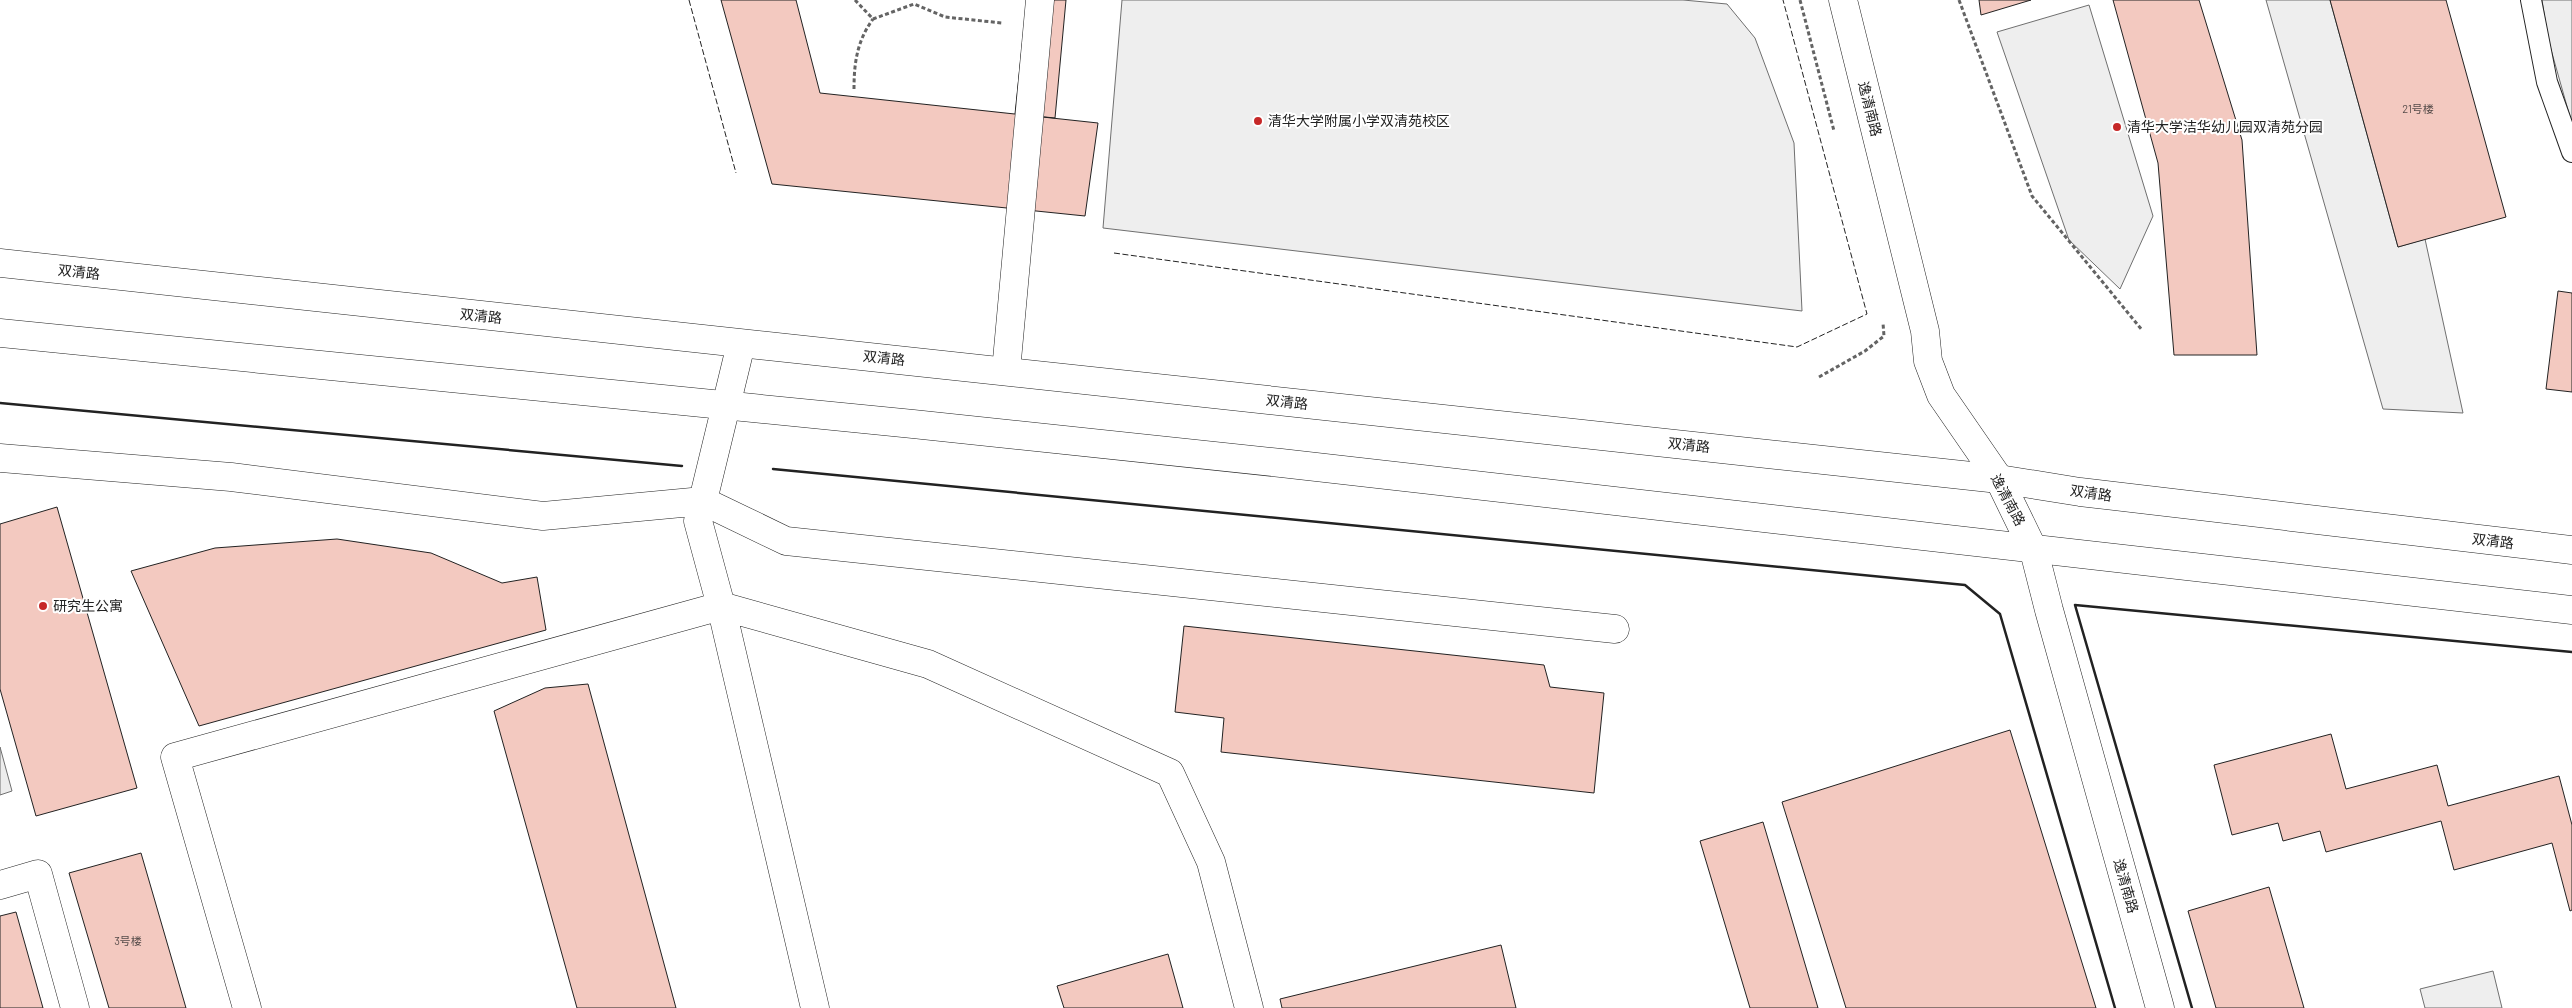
<svg xmlns="http://www.w3.org/2000/svg" width="2572" height="1008" font-family="Barlow,'Noto Sans SC',sans-serif">
  <style>
    .green { fill: #eee; stroke: #6f6f6f }
    .parking { fill: #ededed; stroke: #6f6f6f }
    .building { fill: #f3c9c0; stroke: #222 }
    .lines { fill: none; stroke-linecap: round; stroke-linejoin: round }
    .lane-casing { stroke: #222; stroke-width: 22 }
    .street-casing { stroke: #222; stroke-width: 29 }
    .secondary-casing { stroke: #222; stroke-width: 29 }
    .path { stroke: #646464; stroke-width: 3; stroke-dasharray: 4 2.5; stroke-linecap: butt }
    .lane { stroke: #fff; stroke-width: 20 }
    .street { stroke: #fff; stroke-width: 28 }
    .secondary { stroke: #fff; stroke-width: 28 }
    .fence { stroke: #222; stroke-width: 1; stroke-dasharray: 6 2.5; stroke-linecap: butt }
    .wall { stroke: #222; stroke-width: 2.5 }
    .poi-dot { fill: #c62828; stroke: #fff; stroke-width: 2 }
    .labels { text-anchor: middle; stroke-width: 4; stroke-linejoin: round; paint-order: stroke }
    .number-label { font-size: 11px; fill: #564c4a }
    .street-label { font-size: 14px; fill: #222; stroke: #fff }
    .poi-label { font-size: 14px; fill: #222; stroke: #fff; text-anchor: start }
  </style>
  <rect width="100%" height="100%" fill="#fff"/>
  <path class="green" d="M 1122,0 L 1683,0 L 1727,4 L 1755,38 L 1794,143 L 1802,311 L 1103,228 Z
    M 2266,0 L 2330,0 L 2398,247 L 2425,239 L 2463,413 L 2383,409 Z
    M 2542,0 L 2572,0 L 2572,124 L 2548,39 Z
    M 2089,5 L 2153,216 L 2120,289 L 2069,240 L 1997,32 Z
    M 2493,971 L 2502,1008 L 2425,1008 L 2420,989 Z"/>
  <path class="parking" d="M 0,747 L 12,791 L 0,795 Z"/>
  <path class="building" d="M 721,0 L 796,0 L 820,93 L 1098,123 L 1085,216 L 772,184 Z
    M 1027,0 L 1066,0 L 1055,118 L 1015,114 Z
    M 1979,0 L 2031,0 L 1981,15 Z
    M 2113,0 L 2199,0 L 2242,140 L 2257,355 L 2174,355 L 2158,163 Z
    M 2330,0 L 2446,0 L 2506,217 L 2398,247 Z
    M 2558,291 L 2572,293 L 2572,392 L 2546,389 Z
    M 57,507 L 137,788 L 36,816 L 0,689 L 0,524 Z
    M 337,539 L 431,553 L 502,583 L 537,577 L 546,630 L 199,726 L 131,571 L 215,548 Z
    M 1184,626 L 1544,665 L 1550,687 L 1604,693 L 1594,793 L 1221,752 L 1224,718 L 1175,712 Z
    M 588,684 L 676,1008 L 577,1008 L 494,711 L 545,688 Z
    M 2010,730 L 2096,1008 L 1846,1008 L 1782,802 Z
    M 2331,734 L 2346,789 L 2437,765 L 2448,806 L 2559,776 L 2572,825 L 2572,910 L 2570,911 L 2552,843 L 2454,870 L 2441,821 L 2326,852 L 2320,831 L 2283,841 L 2278,823 L 2232,835 L 2214,765 Z
    M 1763,822 L 1818,1008 L 1750,1008 L 1700,841 Z
    M 141,853 L 186,1008 L 109,1008 L 69,873 Z
    M 2269,887 L 2304,1008 L 2216,1008 L 2188,911 Z
    M 16,912 L 43,1008 L 0,1008 L 0,916 Z
    M 1501,945 L 1516,1008 L 1282,1008 L 1280,999 Z
    M 1168,954 L 1183,1008 L 1064,1008 L 1057,986 Z"/>
  <g class="lines">
    <g class="lane-casing">
      <path id="lane" d="M 2531,0 L 2547,82 L 2572,152"/>
    </g>
    <g class="street-casing">
      <path id="street" d="M 1843,0 L 1925,331 L 1928,361 L 1941,395 L 1999,479 L 2034,551 L 2049,610 L 2160,1008
        M 741,344 L 698,521 L 721,606 L 815,1008
        M 1006,371 L 1040,0
        M 0,458 L 231,477 L 543,516 L 703,501 L 786,541 L 1615,629
        M 0,885 L 38,874 L 75,1008
        M 247,1008 L 175,757 L 721,606 L 928,664 L 1170,773 L 1211,862 L 1249,1008"/>
    </g>
    <g class="secondary-casing">
      <path id="secondary" d="M 0,263 L 1999,479 L 2080,492 L 2572,550
        M 0,333 L 913,424 L 1281,463 L 2572,610"/>
    </g>
    <path class="path" d="M 855,0 L 873,19 L 914,4 L 945,17 L 1002,23
      M 1800,0 L 1834,131
      M 1959,0 L 2032,196 L 2142,330
      M 854,89 C 854,63 857,41 873,19
      M 1819,377 L 1865,351 L 1884,336 L 1883,323"/>
    <use href="#lane" class="lane"/>
    <use href="#street" class="street"/>
    <use href="#secondary" class="secondary"/>
    <path class="fence" d="M 689,0 L 736,173
      M 1114,253 L 1797,347 L 1867,314 L 1783,0"/>
    <path class="wall" d="M 0,403 L 682,466
      M 773,469 L 1965,585 L 2000,614 L 2115,1008
      M 2192,1008 L 2075,605 L 2572,652"/>
  </g>
  <g class="poi-dot">
    <circle cx="1258" cy="121" r="5"/>
    <circle cx="2117" cy="127" r="5"/>
    <circle cx="43" cy="606" r="5"/>
  </g>
  <g class="labels">
    <g class="number-label">
      <text x="2418" y="113">21号楼</text>
      <text x="128" y="945">3号楼</text>
    </g>
    <g class="street-label">
      <text transform="translate(1870 109) rotate(76)" y="5">逸清南路</text>
      <text transform="translate(79 272) rotate(6)" y="5">双清路</text>
      <text transform="translate(481 316) rotate(6)" y="5">双清路</text>
      <text transform="translate(884 358) rotate(6)" y="5">双清路</text>
      <text transform="translate(1287 402) rotate(6)" y="5">双清路</text>
      <text transform="translate(1689 445) rotate(6)" y="5">双清路</text>
      <text transform="translate(2091 493) rotate(8)" y="5">双清路</text>
      <text transform="translate(2008 500) rotate(62)" y="5">逸清南路</text>
      <text transform="translate(2493 541) rotate(7)" y="5">双清路</text>
      <text transform="translate(2126 886) rotate(74)" y="5">逸清南路</text>
    </g>
    <g class="poi-label">
      <text x="1268" y="126">清华大学附属小学双清苑校区</text>
      <text x="2127" y="132">清华大学洁华幼儿园双清苑分园</text>
      <text x="53" y="611">研究生公寓</text>
    </g>
  </g>
</svg>
